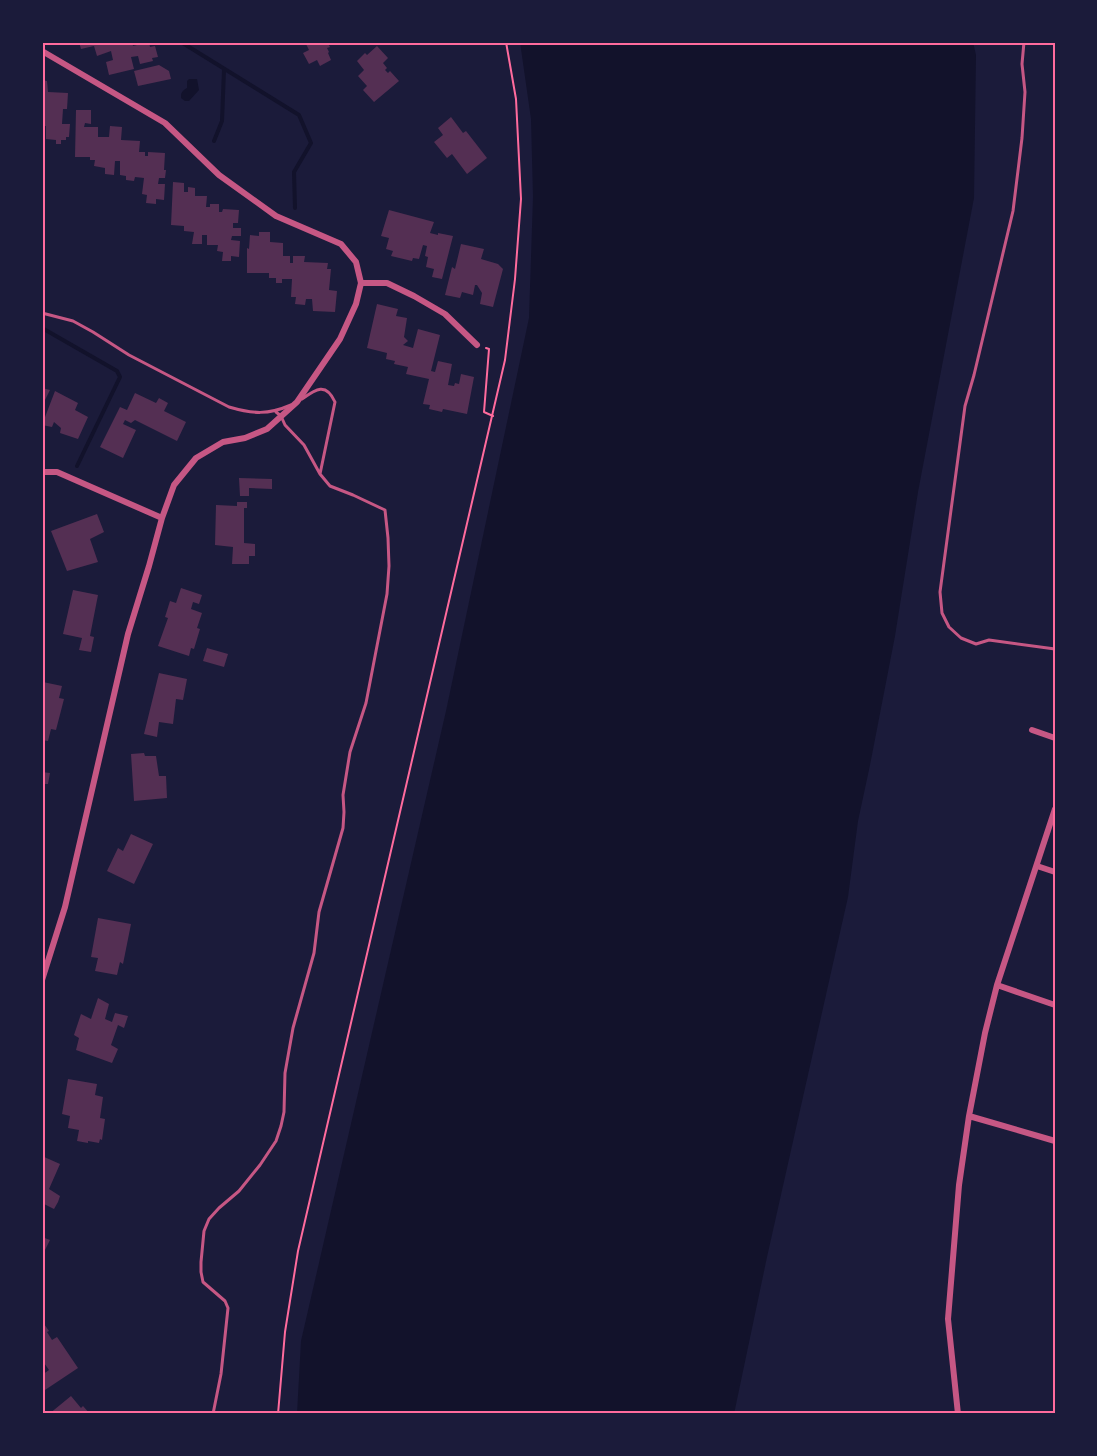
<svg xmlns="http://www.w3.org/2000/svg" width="1097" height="1456" font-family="'Roboto Condensed',sans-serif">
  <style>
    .water { fill: #12122b }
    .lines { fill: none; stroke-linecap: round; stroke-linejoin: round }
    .stream { stroke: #12122b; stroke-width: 4 }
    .building { fill: #542f53 }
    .path { stroke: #ff6b9d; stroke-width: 2 }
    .service { stroke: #c65784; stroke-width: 3 }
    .minor { stroke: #c65784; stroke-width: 6 }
    .neatline { fill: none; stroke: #ff6b9d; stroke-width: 2 }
  </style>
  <rect width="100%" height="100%" fill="#1b1b3a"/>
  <path class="water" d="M 520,42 L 973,42 L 976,55 L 974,198 L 918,492 L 895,636 L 870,765 L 858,821 L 848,897 L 767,1257 L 734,1414 L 297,1414 L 301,1341 L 446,711 L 529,318 L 533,197 L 531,119 Z
    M 189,79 L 197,79 L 199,90 L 189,101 L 185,101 L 181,98 C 181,92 182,91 187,88 L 187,81 Z"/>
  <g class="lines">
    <path class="stream" d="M 181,42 L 299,115 L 311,143 L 294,172 L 295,208
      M 214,141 L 222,121 L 224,70
      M 42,328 L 117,371 L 120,377 L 77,466"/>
  </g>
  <path class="building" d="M 79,42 L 132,42 L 133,46 L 149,42 L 150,47 L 155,46 L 158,57 L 152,58 L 153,61 L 140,64 L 138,56 L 131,57 L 134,69 L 109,75 L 106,62 L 113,60 L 111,51 L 97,56 L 94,46 L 81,49 Z
    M 305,42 L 327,42 L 330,47 L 327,48 L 329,52 L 328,53 L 331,60 L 320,66 L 317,60 L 309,64 L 303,53 L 309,50 Z
    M 377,46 L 388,58 L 383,63 L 387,68 L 385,70 L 388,73 L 390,71 L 399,81 L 374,102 L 363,90 L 367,86 L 358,76 L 364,70 L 357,61 L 365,53 L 367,55 Z
    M 159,65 L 169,71 L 171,79 L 138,86 L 134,71 Z
    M 42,80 L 47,81 L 48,92 L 68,93 L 67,109 L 63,109 L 62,124 L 70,124 L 69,137 L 66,137 L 66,140 L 61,140 L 61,144 L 56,144 L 56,140 L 46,139 L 46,126 L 42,126 Z
    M 76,110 L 91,110 L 91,124 L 85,123 L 84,127 L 98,127 L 98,137 L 109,137 L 110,126 L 122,127 L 121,140 L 140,141 L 139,152 L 145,152 L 145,156 L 148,156 L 148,152 L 165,153 L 164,170 L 166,170 L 165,178 L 159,178 L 158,184 L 165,184 L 164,200 L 156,199 L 156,204 L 146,203 L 147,195 L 142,194 L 144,178 L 135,177 L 134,181 L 126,180 L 126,176 L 120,175 L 120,161 L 115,161 L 114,175 L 105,174 L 105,168 L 94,166 L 95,160 L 90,160 L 90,157 L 75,157 Z
    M 451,117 L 463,133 L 466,131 L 487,158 L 467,174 L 452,154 L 447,158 L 434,142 L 443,135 L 438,128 Z
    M 173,182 L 184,183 L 184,192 L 188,192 L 188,187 L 195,188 L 195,196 L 207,196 L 206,207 L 210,207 L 210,204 L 219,204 L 219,212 L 222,212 L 223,209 L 239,210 L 238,223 L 233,223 L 233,228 L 241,228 L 241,236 L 232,236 L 231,240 L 240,241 L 239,257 L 231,256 L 231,261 L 222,261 L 223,252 L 217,251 L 218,245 L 207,245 L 207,235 L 202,235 L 202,244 L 192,244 L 194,232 L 184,231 L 184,226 L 171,225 Z
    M 389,210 L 434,222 L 430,233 L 438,235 L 438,233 L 453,236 L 442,279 L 432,277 L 434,269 L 426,267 L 428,257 L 425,256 L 427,246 L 423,245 L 419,259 L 413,258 L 412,261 L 391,256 L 393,251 L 386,249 L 389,238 L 381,236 Z
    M 259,232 L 270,232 L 270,242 L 283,243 L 283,256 L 290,256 L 290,263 L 293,263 L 293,256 L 305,256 L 304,262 L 328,263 L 327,269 L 331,269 L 329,290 L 337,291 L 335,312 L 313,311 L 312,299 L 306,299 L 305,305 L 295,304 L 296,297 L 291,297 L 292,279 L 282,279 L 282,283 L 276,283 L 276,278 L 269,278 L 269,273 L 247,273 L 247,248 L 249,249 L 250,235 L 259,236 Z
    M 461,244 L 484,249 L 481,259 L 498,264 L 503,269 L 493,307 L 480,304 L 482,293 L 477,285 L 475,285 L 473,295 L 462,292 L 460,298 L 445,295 L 452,267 L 455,269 Z
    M 377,304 L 398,309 L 396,316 L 407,318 L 404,337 L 408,341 L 403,345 L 413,348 L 418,329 L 440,335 L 431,371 L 435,372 L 438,361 L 452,364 L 448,385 L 454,386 L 455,383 L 459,384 L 461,374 L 474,377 L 467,414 L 443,409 L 442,412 L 429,409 L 430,405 L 423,404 L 429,379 L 406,374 L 408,367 L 394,364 L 395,361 L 386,359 L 387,353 L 367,348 Z
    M 42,388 L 50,390 L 42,406 Z
    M 55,391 L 78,403 L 75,410 L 88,417 L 78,439 L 60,433 L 61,428 L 54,422 L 52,427 L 42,425 Z
    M 135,393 L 156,403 L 159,398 L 168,403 L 164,411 L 186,422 L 177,441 L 135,420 L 131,423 L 125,420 L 123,424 L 136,430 L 123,458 L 100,447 L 120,407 L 127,410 Z
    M 239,478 L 272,479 L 272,489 L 249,488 L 249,496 L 240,496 Z
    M 237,502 L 247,502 L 247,508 L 244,508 L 244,543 L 255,544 L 255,556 L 249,556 L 249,564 L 232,564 L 233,547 L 215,545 L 216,505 L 237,506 Z
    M 97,514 L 104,532 L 90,539 L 98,562 L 67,571 L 51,531 Z
    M 181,588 L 202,595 L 199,604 L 193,602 L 191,609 L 202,613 L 197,628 L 200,629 L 194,649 L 191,648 L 189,656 L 158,646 L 168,618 L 165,617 L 170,601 L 176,603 Z
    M 73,590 L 98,595 L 90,636 L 94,637 L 91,652 L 79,650 L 82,638 L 63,634 Z
    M 207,648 L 228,654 L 224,667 L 203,661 Z
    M 159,673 L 187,679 L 183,700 L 176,699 L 173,724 L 159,722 L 157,737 L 144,734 Z
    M 43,682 L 62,686 L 59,698 L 64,699 L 56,730 L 51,729 L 48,741 L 42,740 Z
    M 144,753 L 145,756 L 156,756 L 159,776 L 166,776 L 167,798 L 134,801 L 131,754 Z
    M 42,772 L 50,773 L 48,784 L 42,784 Z
    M 131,834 L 153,844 L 134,884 L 107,871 L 118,848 L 123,851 Z
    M 98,918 L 131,924 L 123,964 L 120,962 L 117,975 L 95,971 L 98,958 L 91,957 Z
    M 98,998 L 109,1004 L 105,1019 L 112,1022 L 115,1013 L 128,1016 L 124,1028 L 118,1025 L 111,1045 L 118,1049 L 112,1063 L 76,1050 L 79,1038 L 74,1035 L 81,1014 L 91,1019 Z
    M 68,1079 L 97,1084 L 95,1095 L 103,1097 L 100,1118 L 105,1119 L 102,1140 L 100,1139 L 99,1143 L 88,1141 L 88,1143 L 77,1141 L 79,1130 L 68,1128 L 70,1116 L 62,1114 Z
    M 42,1156 L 60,1164 L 49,1189 L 60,1196 L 58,1202 L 54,1209 L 42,1203 Z
    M 42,1237 L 50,1240 L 44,1252 L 42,1251 Z
    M 42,1321 L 49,1331 L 47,1332 L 52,1340 L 57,1337 L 78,1368 L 42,1392 L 42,1375 L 49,1370 L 42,1360 Z
    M 71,1396 L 81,1408 L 83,1406 L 90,1414 L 49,1414 Z"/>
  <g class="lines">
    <path class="path" d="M 486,348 L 489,349 L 484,412 L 493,416
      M 278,1414 L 285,1332 L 298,1251 L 505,360 L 515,279 L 521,199 L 516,99 L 506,42"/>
    <path class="service" d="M 1024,42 L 1022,64 L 1025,92 L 1022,138 L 1013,211 L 974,375 L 965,406 L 940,592 L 942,613 L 949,627 L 961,638 L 976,644 L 989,640 L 1055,649
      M 42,313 L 73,321 L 93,332 L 129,355 L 229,407 C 253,414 268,415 291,405
      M 276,412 L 281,416 L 285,425 L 304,445 L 320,474 L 335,402 C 326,382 316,389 302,399
      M 213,1414 L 221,1374 L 228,1308 L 225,1301 L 203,1282 L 201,1272 L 201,1262 L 204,1231 L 209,1219 L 219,1208 L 239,1191 L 260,1165 L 276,1141 L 281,1126 L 284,1112 L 285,1073 L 293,1028 L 314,953 L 319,912 L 343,828 L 344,812 L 343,795 L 350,752 L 366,703 L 387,594 L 389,566 L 388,538 L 385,510 L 353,495 L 330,486 L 320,474"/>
    <path class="minor" d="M 42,51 L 165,123 L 219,175 L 276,216 L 341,244 L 356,262 L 361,283 L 356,304 L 340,339 L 297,402 L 267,429 L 245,438 L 223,442 L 196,458 L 174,485 L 162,518 L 149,566 L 128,634 L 65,907 L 42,980
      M 361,283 L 387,283 L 414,296 L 445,314 L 477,345
      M 42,472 L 57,472 L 162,518
      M 1032,730 L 1055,738
      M 1037,866 L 1055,872
      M 997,985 L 1055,1005
      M 969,1116 L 1055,1141
      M 958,1414 L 948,1319 L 959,1185 L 969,1116 L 985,1033 L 997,985 L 1055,809"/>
  </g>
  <rect width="1097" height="1456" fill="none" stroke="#1b1b3a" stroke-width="87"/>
  <rect x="44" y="44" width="1010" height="1368" class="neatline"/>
</svg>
